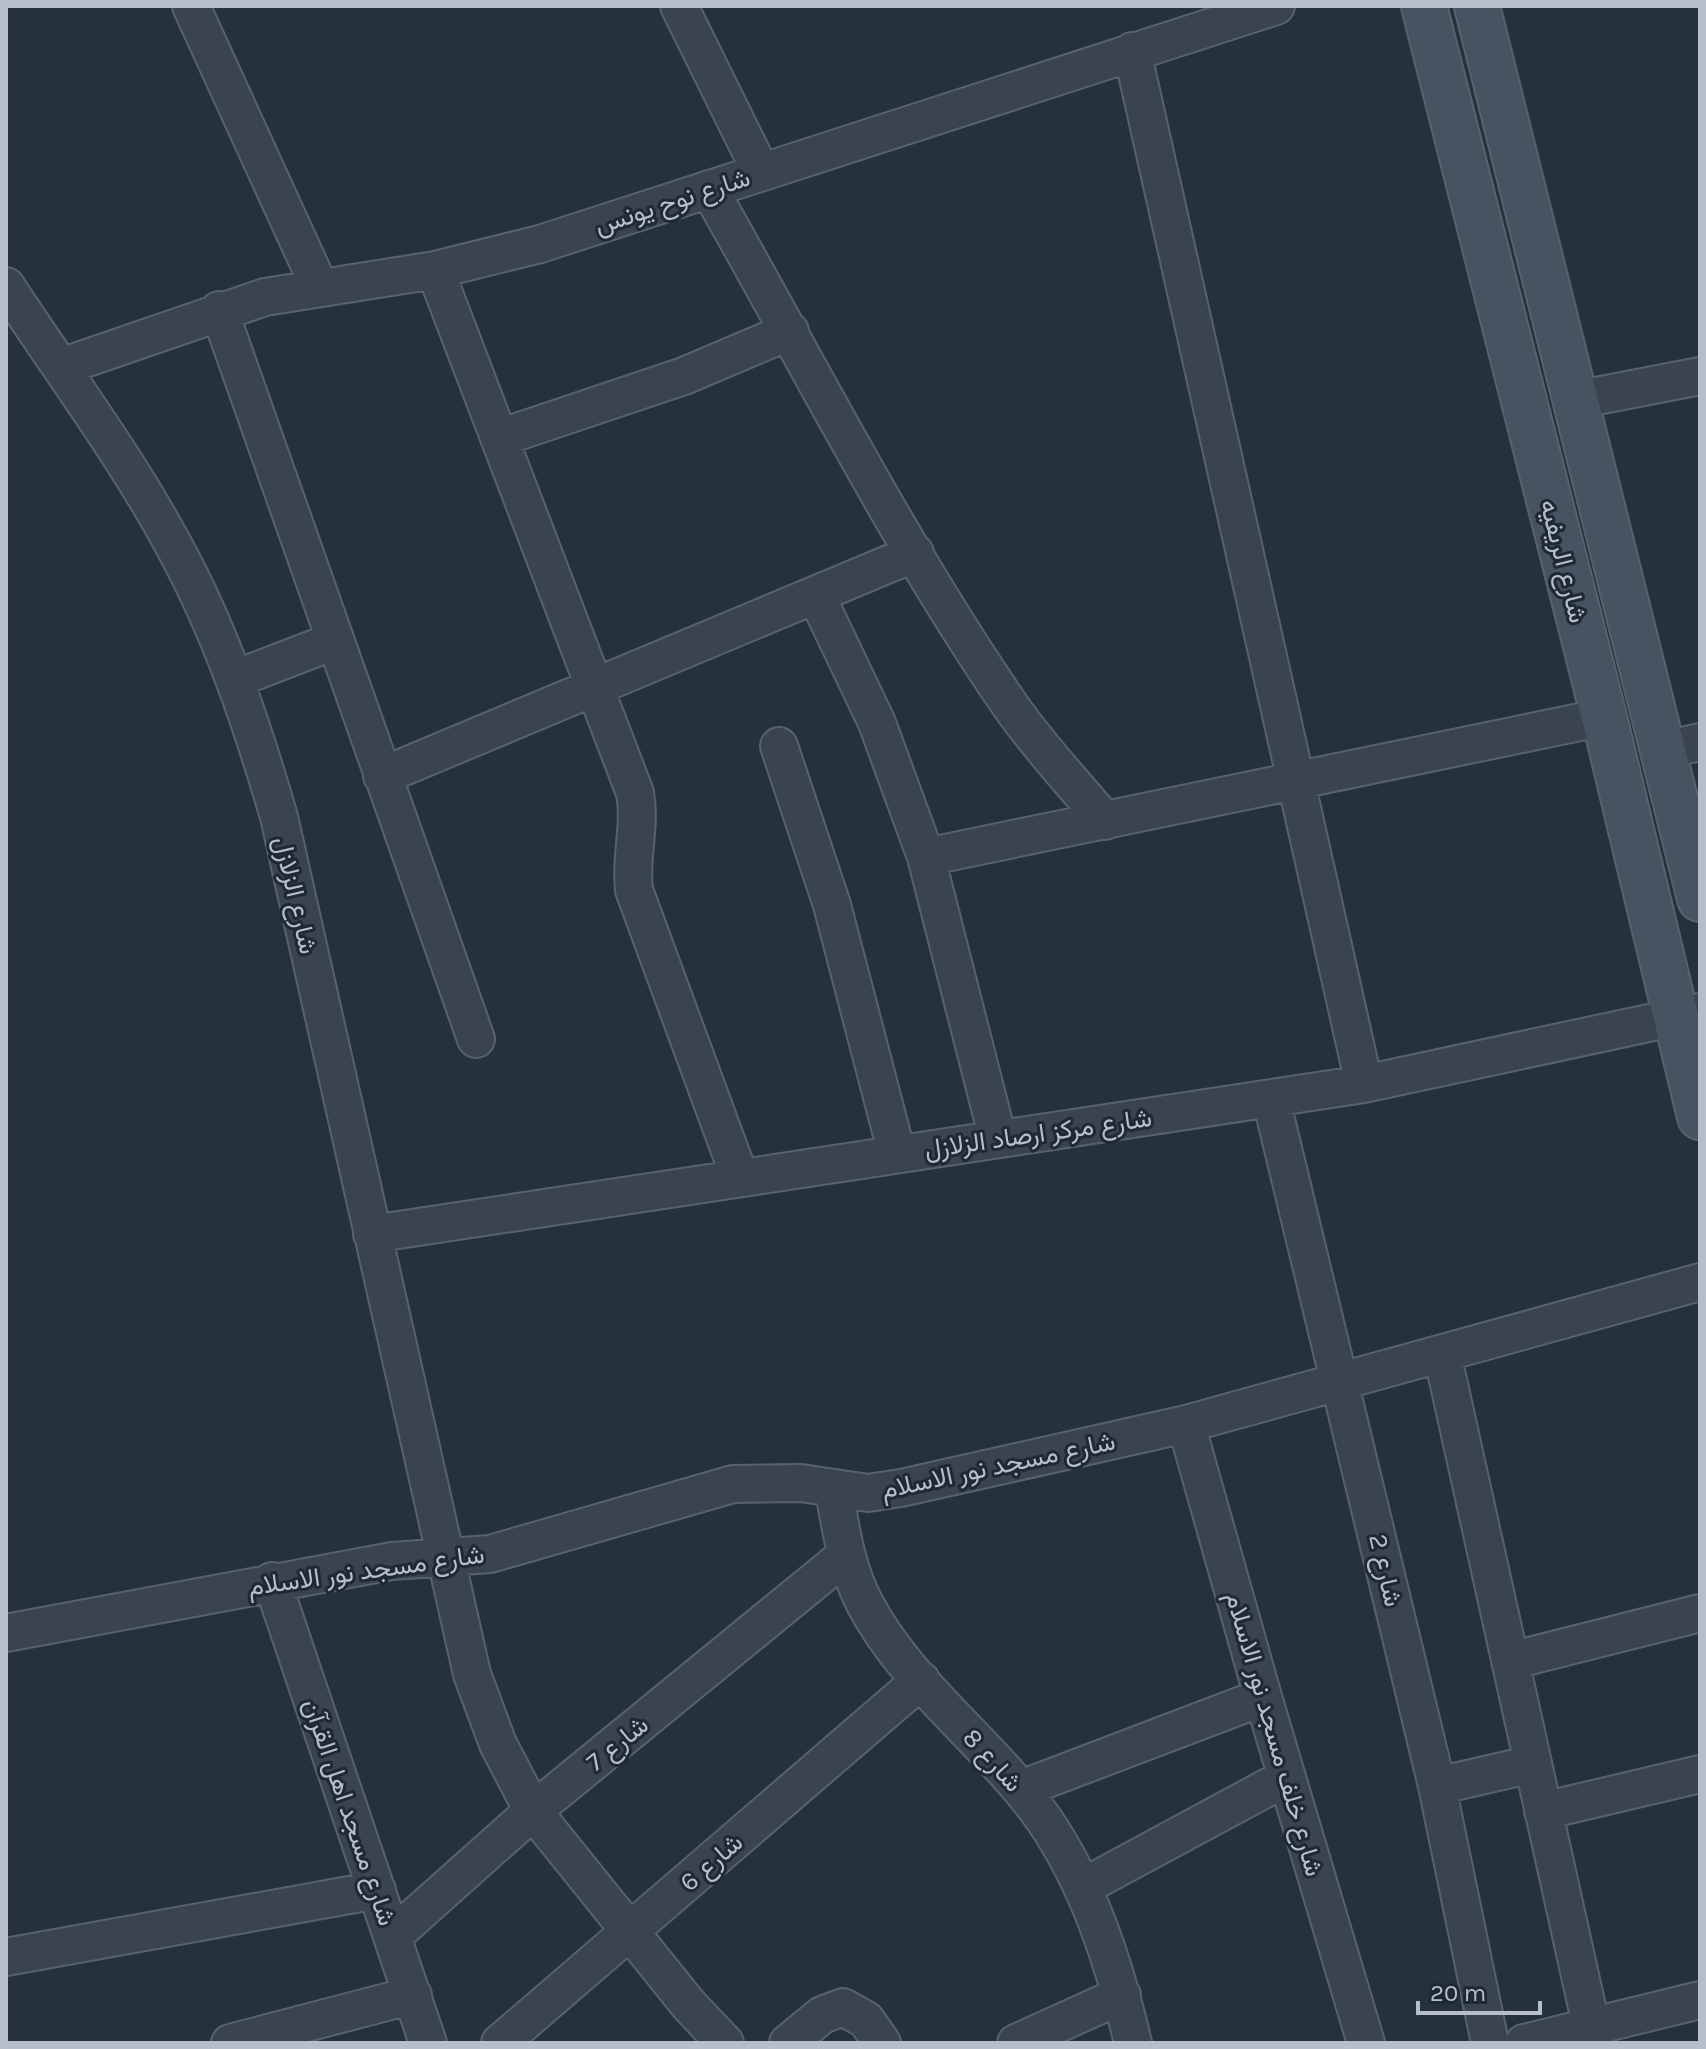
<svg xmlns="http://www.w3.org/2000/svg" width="1706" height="2049" font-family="Karla,Vazirmatn,sans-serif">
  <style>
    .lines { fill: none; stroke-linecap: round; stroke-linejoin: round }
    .street-casing { stroke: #57626c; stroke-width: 40 }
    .secondary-casing { stroke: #57626c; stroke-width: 48 }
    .street { stroke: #39444e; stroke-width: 36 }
    .secondary { stroke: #475361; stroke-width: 44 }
    .labels { text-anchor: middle; stroke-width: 6; stroke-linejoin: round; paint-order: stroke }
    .street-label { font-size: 26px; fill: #b6bfc9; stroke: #1e2934 }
  </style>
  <rect width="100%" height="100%" fill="#25323e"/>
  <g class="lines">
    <g class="street-casing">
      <path id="street" d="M 191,6 L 319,286
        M 679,6 L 761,172
        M 1132,51 L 1364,1084
        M 709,189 C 807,361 900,546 1012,708 C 1040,748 1074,784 1105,821
        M 435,270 L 635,793 C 641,826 630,857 634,890 L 740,1178
        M 6,286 C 63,373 125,455 174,546 C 221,632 252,724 279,817 L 472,1674 L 498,1744 L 533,1811 L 689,2005 L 725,2043
        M 219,310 L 476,1039
        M 61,367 L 265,297 L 435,270 L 540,244 L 1276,6
        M 1576,400 L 1700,376
        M 499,438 L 684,376 L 790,331
        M 816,595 L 877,723 L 926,857 L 998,1139
        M 235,679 L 334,641
        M 779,746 L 832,905 L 897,1154
        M 1664,750 L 1700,742
        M 382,776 L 915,553
        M 926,857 L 1604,717
        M 1271,1099 L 1437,1786 L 1490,2043
        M 372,1234 L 1364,1084 L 1700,1012
        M 1442,1353 L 1595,2043
        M 1186,1424 L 1263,1697 L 1366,2043
        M 834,1491 C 841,1529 846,1567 864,1602 C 907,1685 989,1742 1043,1818 C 1089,1884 1115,1966 1133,2043
        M 272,1581 L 428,2043
        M 6,1633 L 392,1561 L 490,1554 L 733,1484 L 801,1483 L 868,1493 L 901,1488 L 1186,1424 L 1700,1282
        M 1510,1661 L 1700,1613
        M 1437,1786 L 1533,1764
        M 1021,1789 L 1263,1697
        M 1543,1811 L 1700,1774
        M 1083,1887 L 1287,1777
        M 393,1936 L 533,1811 L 845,1556
        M 6,1957 L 377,1890
        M 230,2043 L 413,1995
        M 500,2043 L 921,1680
        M 788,2043 L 822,2015 L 843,2007 L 866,2020 L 882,2043
        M 1016,2043 L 1122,1995
        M 1524,2043 L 1700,2000"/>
    </g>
    <g class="secondary-casing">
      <path id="secondary" d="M 1424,6 L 1604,717 L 1700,1117
        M 1477,6 L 1700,899"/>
    </g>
    <use href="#street" class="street"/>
    <use href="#secondary" class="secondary"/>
  </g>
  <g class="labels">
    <g class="street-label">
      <text transform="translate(672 201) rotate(-18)" y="9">شارع نوح يونس</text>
      <text transform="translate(1564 561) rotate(76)" y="9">شارع الريفيه</text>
      <text transform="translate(296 895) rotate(77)" y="9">شارع الزلازل</text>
      <text transform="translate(1038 1133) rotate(-8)" y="9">شارع مركز ارصاد الزلازل</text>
      <text transform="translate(998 1465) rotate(-12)" y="9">شارع مسجد نور الاسلام</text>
      <text transform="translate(366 1570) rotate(-8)" y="9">شارع مسجد نور الاسلام</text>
      <text transform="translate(1386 1570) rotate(77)" y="9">شارع 2</text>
      <text transform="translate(1275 1734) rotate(74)" y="9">شارع خلف مسجد نور الاسلام</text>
      <text transform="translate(617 1743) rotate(-39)" y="9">شارع 7</text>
      <text transform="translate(993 1760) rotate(48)" y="9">شارع 8</text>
      <text transform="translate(350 1812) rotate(71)" y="9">شارع مسجد اهل القرآن</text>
      <text transform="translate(711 1862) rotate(-41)" y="9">شارع 6</text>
    </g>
  </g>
  <rect width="1706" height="2049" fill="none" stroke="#b6bfc9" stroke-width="16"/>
  <path d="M1418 2001v12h122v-12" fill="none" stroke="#b6bfc9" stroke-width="4"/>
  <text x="1430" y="2001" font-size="24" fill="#b6bfc9" stroke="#1e2934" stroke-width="6" paint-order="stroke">20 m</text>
</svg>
